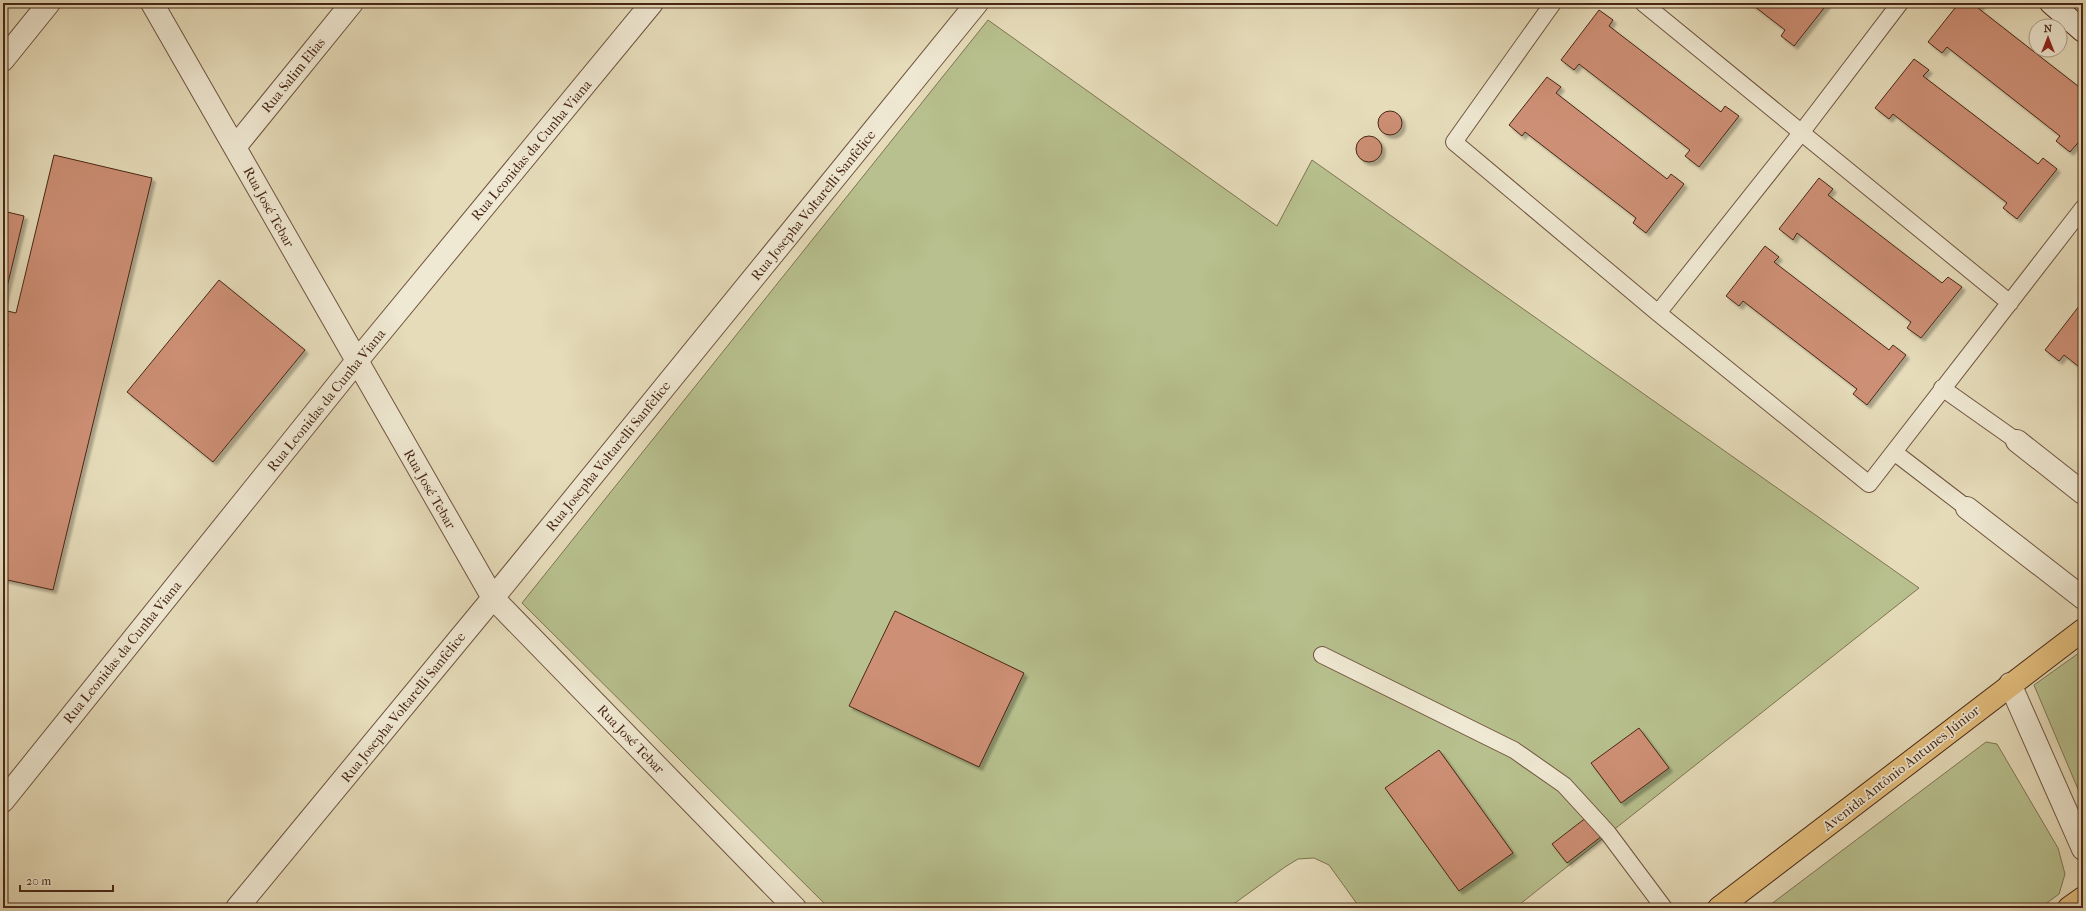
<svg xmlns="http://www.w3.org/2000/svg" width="2086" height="911" font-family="'IM FELL French Canon',serif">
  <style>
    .green { fill: #b7c08e; stroke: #807452 }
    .building { fill: #cd8f75; stroke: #482716; filter: url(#shadow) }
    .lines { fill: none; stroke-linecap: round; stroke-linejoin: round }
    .service-casing { stroke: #70543f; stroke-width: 18 }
    .minor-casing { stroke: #70543f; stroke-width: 24 }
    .secondary-casing { stroke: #482716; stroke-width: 24 }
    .primary-casing { stroke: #482716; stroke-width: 24 }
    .service { stroke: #efe8d2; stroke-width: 16 }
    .minor { stroke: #efe8d2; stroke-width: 22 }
    .secondary { stroke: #efe8d2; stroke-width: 22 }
    .primary { stroke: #e3be7d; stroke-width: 22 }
    .labels { text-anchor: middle; stroke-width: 3.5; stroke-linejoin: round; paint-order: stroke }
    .street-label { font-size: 14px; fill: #482716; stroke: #efe8d2 }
  </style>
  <defs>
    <filter id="shadow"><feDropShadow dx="3.5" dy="3.5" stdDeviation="1" flood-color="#0004"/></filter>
  </defs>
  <rect width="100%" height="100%" fill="#e6dcba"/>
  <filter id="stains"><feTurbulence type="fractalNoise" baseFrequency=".005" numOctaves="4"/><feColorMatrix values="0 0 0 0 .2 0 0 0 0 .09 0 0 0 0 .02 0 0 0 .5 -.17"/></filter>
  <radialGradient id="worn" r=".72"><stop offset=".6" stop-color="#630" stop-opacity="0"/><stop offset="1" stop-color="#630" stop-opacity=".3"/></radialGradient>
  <path class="green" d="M 988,20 L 1277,226 L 1312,160 L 1919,588 L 1515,908 L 1360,908 L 1329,865 L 1314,858 L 1298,859 L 1285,867 L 1228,908 L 829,908 L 522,603 Z
    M 2083,650 L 2083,801 L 2034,685 Z
    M 1986,742 L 1997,744 L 2058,848 L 2065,874 L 2059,894 L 2040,908 L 1766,908 Z"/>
  <path class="building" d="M 1750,3 L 1828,3 L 1794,46 L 1781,36 L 1785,30 Z
    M 1959,3 L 1983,3 L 1978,8 L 2083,90 L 2083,137 L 2070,152 L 2056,141 L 2060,136 L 1947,47 L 1942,53 L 1928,42 Z
    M 1599,10 L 1613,20 L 1609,26 L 1721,112 L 1725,106 L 1739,116 L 1699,167 L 1685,156 L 1690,150 L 1579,64 L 1574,70 L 1561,60 Z
    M 1914,59 L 1929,70 L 1923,76 L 2038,164 L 2043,158 L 2057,169 L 2017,219 L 2003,208 L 2007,203 L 1893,114 L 1889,119 L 1875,108 Z
    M 1547,77 L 1561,87 L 1556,93 L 1667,179 L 1671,174 L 1684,184 L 1646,233 L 1633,223 L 1636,218 L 1525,132 L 1522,136 L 1509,125 Z
    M1378 123a12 12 0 1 1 24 0a12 12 0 1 1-24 0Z
    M1356 149a13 13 0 1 1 26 0a13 13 0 1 1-26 0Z
    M 54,155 L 152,178 L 53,590 L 3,579 L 3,367 L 8,344 L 3,342 L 3,310 L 16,313 Z
    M 1819,178 L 1833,189 L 1828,195 L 1942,283 L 1948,277 L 1962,287 L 1921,338 L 1907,328 L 1911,322 L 1797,233 L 1793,240 L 1779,229 Z
    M 3,211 L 24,216 L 3,304 Z
    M 1765,246 L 1779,257 L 1774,262 L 1889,350 L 1893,345 L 1906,355 L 1867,405 L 1853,394 L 1857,389 L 1743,301 L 1739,306 L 1726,296 Z
    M 219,280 L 305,350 L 213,462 L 127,392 Z
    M 2083,301 L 2083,370 L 2064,355 L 2059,361 L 2045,350 Z
    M 895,611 L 1024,673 L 979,767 L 849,706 Z
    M 1639,728 L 1669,768 L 1621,803 L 1591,763 Z
    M 1439,750 L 1513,853 L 1459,891 L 1385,788 Z
    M 1587,817 L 1602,836 L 1567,863 L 1552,844 Z"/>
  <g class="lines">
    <g class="service-casing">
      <path id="service" d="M 1553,3 L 1454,142 L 1658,313 L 1869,484 L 2083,208
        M 1643,3 L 2010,303
        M 1658,313 L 1801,133 L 1900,3
        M 1942,388 L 2017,441
        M 1894,452 L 1967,508
        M 1322,655 L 1514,750 L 1564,785 L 1608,833 L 1664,908"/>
    </g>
    <g class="minor-casing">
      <path id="minor" d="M 152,3 L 493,598 L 795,908
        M 3,60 L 49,3
        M 235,147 L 352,3
        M 2017,441 L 2083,493
        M 1967,508 L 2083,598
        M 2010,684 L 2083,849
        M 3,801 L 356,362 L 652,3
        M 237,908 L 493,598 L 977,3"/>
    </g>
    <g class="secondary-casing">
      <path id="secondary" d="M 2051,3 L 2083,31"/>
    </g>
    <g class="primary-casing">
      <path id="primary" d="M 1719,908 L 2083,630
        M 2069,908 L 2083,898"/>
    </g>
    <use href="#service" class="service"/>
    <use href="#minor" class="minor"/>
    <use href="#secondary" class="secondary"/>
    <use href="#primary" class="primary"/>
  </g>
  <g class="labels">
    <g class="street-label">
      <text transform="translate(293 75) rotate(-51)" y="5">Rua Salim Elias</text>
      <text transform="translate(531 150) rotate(-50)" y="5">Rua Leonidas da Cunha Viana</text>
      <text transform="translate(813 205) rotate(-51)" y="5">Rua Josepha Voltarelli Sanfelice</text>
      <text transform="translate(269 207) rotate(61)" y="5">Rua José Tebar</text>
      <text transform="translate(326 400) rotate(-51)" y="5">Rua Leonidas da Cunha Viana</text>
      <text transform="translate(608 456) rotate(-51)" y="5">Rua Josepha Voltarelli Sanfelice</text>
      <text transform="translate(430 489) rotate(60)" y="5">Rua José Tebar</text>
      <text transform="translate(122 652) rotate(-51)" y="5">Rua Leonidas da Cunha Viana</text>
      <text transform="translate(403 707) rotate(-51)" y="5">Rua Josepha Voltarelli Sanfelice</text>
      <text transform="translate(631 739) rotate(46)" y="5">Rua José Tebar</text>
      <text transform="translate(1901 768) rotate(-38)" y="5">Avenida Antônio Antunes Júnior</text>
    </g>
  </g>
  <rect width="2086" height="911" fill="none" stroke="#e6dcba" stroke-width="16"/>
  <rect x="4" y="4" width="2078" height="903" fill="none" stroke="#482716" stroke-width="2"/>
  <rect x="8" y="8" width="2070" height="895" fill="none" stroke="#482716"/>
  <g transform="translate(2048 38)"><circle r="19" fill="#efe8d2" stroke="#ac9b87"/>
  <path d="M0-3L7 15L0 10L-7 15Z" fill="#8f2418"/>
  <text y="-6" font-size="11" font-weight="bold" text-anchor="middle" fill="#482716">N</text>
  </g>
  <path d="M20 885v6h93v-6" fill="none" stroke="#482716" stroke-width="2"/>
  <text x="26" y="885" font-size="12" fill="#482716" stroke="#efe8d2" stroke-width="3" paint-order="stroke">20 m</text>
  <rect width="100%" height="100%" filter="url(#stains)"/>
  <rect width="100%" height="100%" fill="url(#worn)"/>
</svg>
